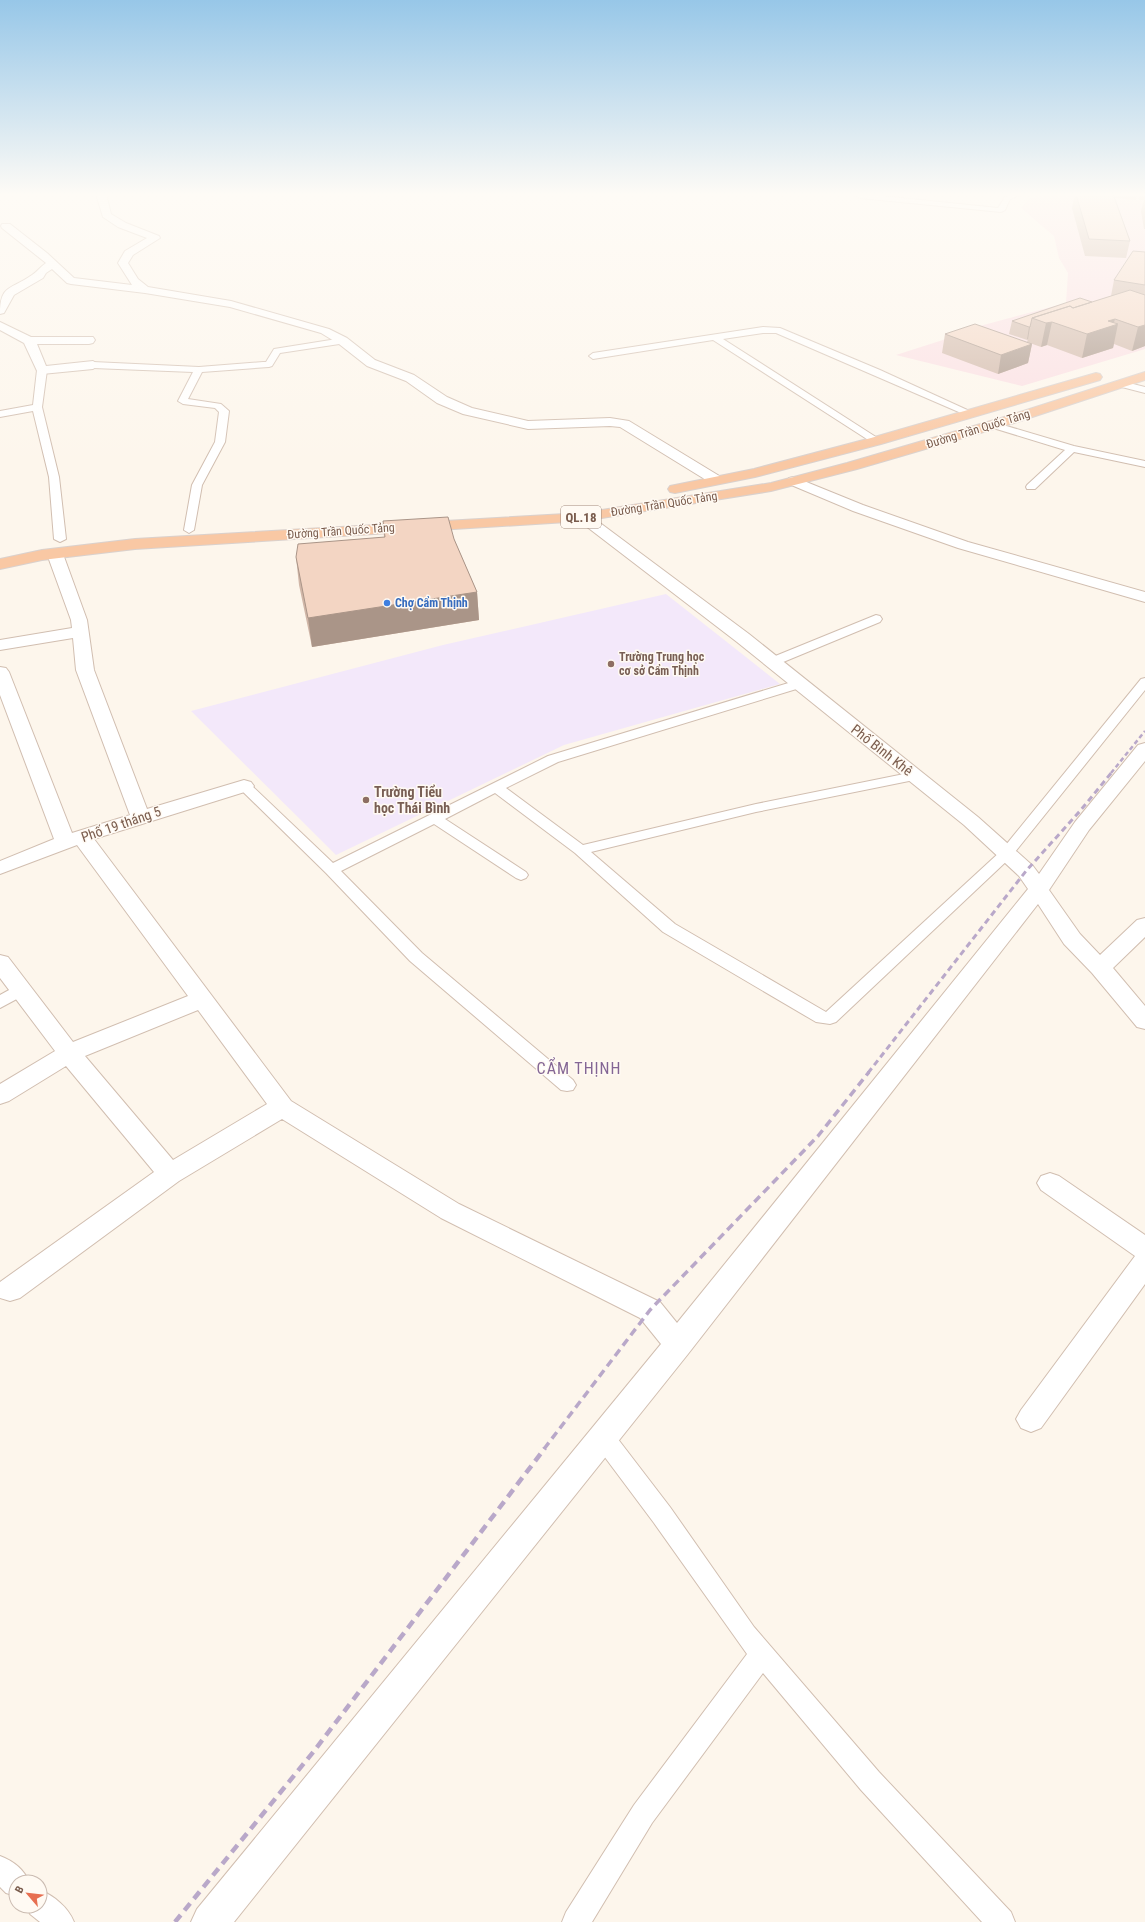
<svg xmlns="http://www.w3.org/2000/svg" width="1145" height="1922" font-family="'Roboto Condensed',sans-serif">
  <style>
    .education { fill: #f3e8fa }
    .medical { fill: #fbdfe3 }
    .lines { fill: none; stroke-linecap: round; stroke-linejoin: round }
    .service-casing { stroke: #d1beb0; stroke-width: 2 }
    .minor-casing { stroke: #d1beb0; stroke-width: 2 }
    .trunk-casing { stroke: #dad1cd; stroke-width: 2 }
    .service { fill: #fff; fill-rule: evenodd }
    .minor { fill: #fff; fill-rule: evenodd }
    .trunk { fill: #f9c8a4; fill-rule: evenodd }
    .rail-far3 { stroke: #b9a8c9; stroke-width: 2.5; stroke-dasharray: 4.5 3; stroke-linecap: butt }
    .rail-far2 { stroke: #b9a8c9; stroke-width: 3; stroke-dasharray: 6 4; stroke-linecap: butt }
    .rail-far1 { stroke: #b9a8c9; stroke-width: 3.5; stroke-dasharray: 8 5; stroke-linecap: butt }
    .rail { stroke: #b9a8c9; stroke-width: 4.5; stroke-dasharray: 9 6; stroke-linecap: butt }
    .wall { fill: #d1b7a8 }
    .shaded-wall { fill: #aa9588 }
    .building { fill: #f3d5c3; stroke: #aa9588 }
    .shop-dot { fill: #3f7fe0; stroke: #fffaf3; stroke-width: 1.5 }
    .education-dot { fill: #8d6e63; stroke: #fffaf3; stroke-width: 1.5 }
    .labels { text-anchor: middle; stroke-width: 3; stroke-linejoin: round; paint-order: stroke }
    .far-street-label { font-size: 12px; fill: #7a5c4d; stroke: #fffaf3 }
    .far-shop-label { font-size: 12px; font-weight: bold; fill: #366cbe; stroke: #fffaf3; text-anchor: start }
    .far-education-label { font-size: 12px; font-weight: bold; fill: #785e54; stroke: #fffaf3; text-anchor: start }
    .shield { fill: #fffaf3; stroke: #a28b7f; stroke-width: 1 }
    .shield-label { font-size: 13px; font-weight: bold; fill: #7a5c4d }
    .street-label { font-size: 14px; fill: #7a5c4d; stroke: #fffaf3 }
    .education-label { font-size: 14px; font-weight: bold; fill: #785e54; stroke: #fffaf3; text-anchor: start }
    .quarter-label { font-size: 16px; letter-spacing: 1px; fill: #846695; stroke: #fffaf3 }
  </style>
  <rect width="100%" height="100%" fill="#fdf6ec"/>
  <path class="education" d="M 666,594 L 780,684 L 564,745 L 336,855 L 191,711 L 443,645 Z"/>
  <path class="medical" d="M 1048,194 L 1145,194 L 1145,349 L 1022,386 L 896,355 L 946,339 L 965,330 L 1066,303 L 1068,273 L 1059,258 L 1054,236 L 1021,208 L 1028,199 Z"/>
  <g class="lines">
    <g class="service-casing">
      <path id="service" d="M 862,194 L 998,208 L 1005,197 L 1012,194 L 1022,194 L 1010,199 L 1005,210 L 1001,212 L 860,198 L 857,196 Z
        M 763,327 L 780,328 L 880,370 L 976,414 L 971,417 L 968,416 L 776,333 L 763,333 L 723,339 L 879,439 L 881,441 L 879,443 L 873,443 L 713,340 L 593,359 L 589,356 L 593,353 Z
        M 343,338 L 346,339 L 346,343 L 280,353 L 272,366 L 269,367 L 202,372 L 188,399 L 221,404 L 229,411 L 225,442 L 202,485 L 194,530 L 189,533 L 184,530 L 192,485 L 215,442 L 219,412 L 215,408 L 183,404 L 178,401 L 193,372 L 93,368 L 89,365 L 93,362 L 199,367 L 263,362 L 266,362 L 274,349 Z
        M 42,367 L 47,370 L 42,407 L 59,477 L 66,539 L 60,542 L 54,539 L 49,477 L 33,411 L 0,417 L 0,411 L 33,405 L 37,370 Z
        M 1121,381 L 1145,387 L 1145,393 L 1118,386 L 1116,384 Z
        M 993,422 L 1074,446 L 1145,461 L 1145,467 L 1074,452 L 1035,489 L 1027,489 L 1026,487 L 1027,485 L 1065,450 L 990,427 L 988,425 Z
        M 876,615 L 880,616 L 882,619 L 880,622 L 776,665 L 768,665 L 766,662 L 768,659 Z
        M 1145,678 L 1145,690 L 1011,857 L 836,1022 L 830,1024 L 816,1022 L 663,932 L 575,853 L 495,793 L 445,819 L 526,872 L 528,875 L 526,878 L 521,880 L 516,878 L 434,824 L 341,871 L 422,953 L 573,1080 L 576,1085 L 573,1090 L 567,1091 L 561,1090 L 410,961 L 326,873 L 237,786 L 239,783 L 249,783 L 333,863 L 548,756 L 795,681 L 803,681 L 805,684 L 803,687 L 558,762 L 506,788 L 583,845 L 756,804 L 914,772 L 919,773 L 921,776 L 919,779 L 914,780 L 756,812 L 591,852 L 675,924 L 826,1012 L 1001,851 L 1141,679 Z
        M 20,984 L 26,986 L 28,990 L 26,994 L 0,1008 L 0,995 Z
        M 603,1427 L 611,1430 L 670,1507 L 754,1627 L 879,1772 L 1011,1912 L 1015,1922 L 982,1922 L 861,1790 L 763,1673 L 652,1823 L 592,1922 L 562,1922 L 566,1912 L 634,1805 L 747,1654 L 654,1523 L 595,1444 L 592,1437 L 595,1430 Z
        M 0,1856 C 13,1861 24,1869 29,1882 L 16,1882 L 16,1896 L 6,1893 L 0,1887 Z
        M 40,1890 C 54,1896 68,1907 74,1922 L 40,1922 L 30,1914 L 27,1906 L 40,1906 Z"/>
    </g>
    <g class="minor-casing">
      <path id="minor" d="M 96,194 L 106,194 L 111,214 L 126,223 L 159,236 L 160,238 L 133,255 L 128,263 L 138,279 L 148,287 L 231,301 L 329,329 L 347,338 L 375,360 L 414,375 L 447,397 L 472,408 L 528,421 L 610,418 L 629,421 L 721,477 L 723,480 L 721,483 L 711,483 L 620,427 L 610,426 L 528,429 L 463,414 L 437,403 L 406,381 L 367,366 L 339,344 L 321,333 L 230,307 L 145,293 L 71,284 L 67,283 L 52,269 L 46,273 L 43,278 L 14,295 L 4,313 L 0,314 C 0,284 11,290 32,275 C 37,272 39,268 46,263 L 2,228 L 1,226 L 2,224 L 10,224 L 47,253 L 74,278 L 132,285 L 118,263 L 125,251 L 147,238 L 118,227 L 103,217 Z
        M 0,322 L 31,337 L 93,337 L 95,340 L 93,343 L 89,344 L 37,344 L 46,366 L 93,361 L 99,365 L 93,369 L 42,374 L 38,373 L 24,343 L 0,330 Z
        M 794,477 L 863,505 L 968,542 L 1145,592 L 1145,602 L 958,548 L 853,511 L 789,484 L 787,481 L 789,478 Z
        M 583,513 L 588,514 L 749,634 L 978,817 L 1033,866 L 1039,874 L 1075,822 L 1138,745 L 1145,743 L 1145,761 L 1089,830 L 1049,890 L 1080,934 L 1100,955 L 1137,920 L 1145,918 L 1145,937 L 1113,968 L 1145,1006 L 1145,1029 L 1137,1027 L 1092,973 L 1064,944 L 1038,904 L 688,1354 L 234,1922 L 191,1922 L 197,1909 L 661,1344 L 640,1318 L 441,1218 L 282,1119 L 179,1181 L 20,1298 L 10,1301 L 0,1298 L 0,1282 L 154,1172 L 66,1066 L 9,1101 L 0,1104 L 0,1084 L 55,1051 L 0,978 L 0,955 L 8,957 L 73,1042 L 188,996 L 77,845 L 0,874 L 0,861 L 54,839 L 0,695 L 0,667 L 6,668 L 9,672 L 72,833 L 130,815 L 76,670 L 73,638 L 0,650 L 0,640 L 72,628 L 71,620 L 47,554 L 50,551 L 55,549 L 60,551 L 63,554 L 87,620 L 94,670 L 147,809 L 244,780 L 251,782 L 254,786 L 251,790 L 94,839 L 291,1101 L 459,1204 L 660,1302 L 677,1323 L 1028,889 L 1019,876 L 964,825 L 737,642 L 578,520 L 576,517 L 578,514 ZM 198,1010 L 267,1104 L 173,1160 L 85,1056 Z
        M 1050,1173 L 1059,1176 L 1145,1235 L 1145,1284 L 1041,1428 L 1031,1432 L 1021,1428 L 1016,1419 L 1021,1410 L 1135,1256 L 1041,1190 L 1037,1183 L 1041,1176 Z"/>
    </g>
    <g class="trunk-casing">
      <path id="trunk" d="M 1145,372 L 1145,380 L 1011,424 L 857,469 L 771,491 L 583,521 L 135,549 L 42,560 L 0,569 L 0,559 L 42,550 L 135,539 L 583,513 L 771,483 L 847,463 L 1001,418 Z
        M 1096,373 L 1100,374 L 1102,377 L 1100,380 L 881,444 L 755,477 L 675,493 L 670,492 L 668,489 L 670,486 L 754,469 L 871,438 Z"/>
    </g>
    <use href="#service" class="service"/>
    <use href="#minor" class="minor"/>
    <use href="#trunk" class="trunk"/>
    <path class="rail-far3" d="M 1111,773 L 1145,731"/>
    <path class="rail-far2" d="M 868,1073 L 1026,871 L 1080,811 L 1112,772"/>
    <path class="rail-far1" d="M 544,1449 L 650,1310 L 818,1136 L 869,1072"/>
    <path class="rail" d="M 175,1922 L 314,1751 L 545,1448"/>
  </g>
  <path class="wall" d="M 1075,194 L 1137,194 L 1136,200 L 1115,198 L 1130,241 L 1126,258 L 1085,256 L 1072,208 Z
    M 1138,194 L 1145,194 L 1145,229 L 1144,229 L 1141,211 L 1144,200 L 1139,200 Z
    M 1145,252 L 1145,346 L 1132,351 L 1114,344 L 1113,348 L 1082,358 L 1047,345 L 1041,347 L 1027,342 L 1028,339 L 1027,340 L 1009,334 L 1012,321 L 1092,302 L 1111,296 L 1114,280 Z
    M 945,334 L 1032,344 L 1028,363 L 998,374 L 942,353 Z
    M 383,521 L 454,539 L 477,592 L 479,620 L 312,647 L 299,585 L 296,557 L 384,537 Z"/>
  <path class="shaded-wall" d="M 1115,319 L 1113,326 L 1118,324 L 1113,348 L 1082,358 L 1087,334 L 1108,321 Z
    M 1052,322 L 1047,345 L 1041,347 L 1046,323 Z
    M 1145,325 L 1145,346 L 1132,351 L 1138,327 Z
    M 1029,327 L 1030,327 L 1028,339 L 1027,340 Z
    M 1032,344 L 1028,363 L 998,374 L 1001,355 Z
    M 477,592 L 479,620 L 312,647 L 308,618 Z"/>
  <path class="building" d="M 1076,194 L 1113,194 L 1130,241 L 1089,239 Z
    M 1133,251 L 1145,252 L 1145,285 L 1114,280 Z
    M 1130,290 L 1145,295 L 1145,325 L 1138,327 L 1115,319 L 1108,321 L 1118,324 L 1087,334 L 1052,322 L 1046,323 L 1032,318 L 1070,306 L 1073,308 Z
    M 1080,298 L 1092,302 L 1073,308 L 1070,306 L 1032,318 L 1030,327 L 1029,327 L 1012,321 Z
    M 975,324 L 1032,344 L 1001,355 L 945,334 Z
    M 448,517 L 454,539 L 477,592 L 308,618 L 296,557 L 298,544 L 385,537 L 383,521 Z"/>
  <linearGradient id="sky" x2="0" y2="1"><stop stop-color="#97c7e8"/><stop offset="0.42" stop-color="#fefbf6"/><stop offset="1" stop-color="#fefbf6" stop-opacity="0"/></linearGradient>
  <rect width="1145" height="463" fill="url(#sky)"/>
  <circle class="shop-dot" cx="387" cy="603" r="4"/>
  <g class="education-dot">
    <circle cx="611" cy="664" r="4"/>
    <circle cx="366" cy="800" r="4"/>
  </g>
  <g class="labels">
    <g class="far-street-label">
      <text transform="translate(978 429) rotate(-17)" y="4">Đường Trần Quốc Tảng</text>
      <text transform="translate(664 504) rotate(-9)" y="4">Đường Trần Quốc Tảng</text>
      <text transform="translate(341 531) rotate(-4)" y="4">Đường Trần Quốc Tảng</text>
    </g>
    <g class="far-shop-label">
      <text x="395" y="607">Chợ Cẩm Thịnh</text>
    </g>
    <g class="far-education-label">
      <text x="619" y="661">Trường Trung học<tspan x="619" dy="14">cơ sở Cẩm Thịnh</tspan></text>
    </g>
    <rect class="shield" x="561" y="506" width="40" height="22" rx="3"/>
    <g class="shield-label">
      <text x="581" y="522">QL.18</text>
    </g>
    <g class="street-label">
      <text transform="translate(882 750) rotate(38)" y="5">Phố Bình Khê</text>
      <text transform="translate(121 824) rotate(-19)" y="5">Phố 19 tháng 5</text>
    </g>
    <g class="education-label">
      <text x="374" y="797">Trường Tiểu<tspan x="374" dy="16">học Thái Bình</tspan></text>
    </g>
    <g class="quarter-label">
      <text x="579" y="1074">CẨM THỊNH</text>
    </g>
  </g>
  <g transform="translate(28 1894) rotate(298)"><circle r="19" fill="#fffaf3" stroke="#cabbb1"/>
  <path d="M0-3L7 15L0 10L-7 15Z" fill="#e76f51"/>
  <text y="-6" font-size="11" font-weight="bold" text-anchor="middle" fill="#7a5c4d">B</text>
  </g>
</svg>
